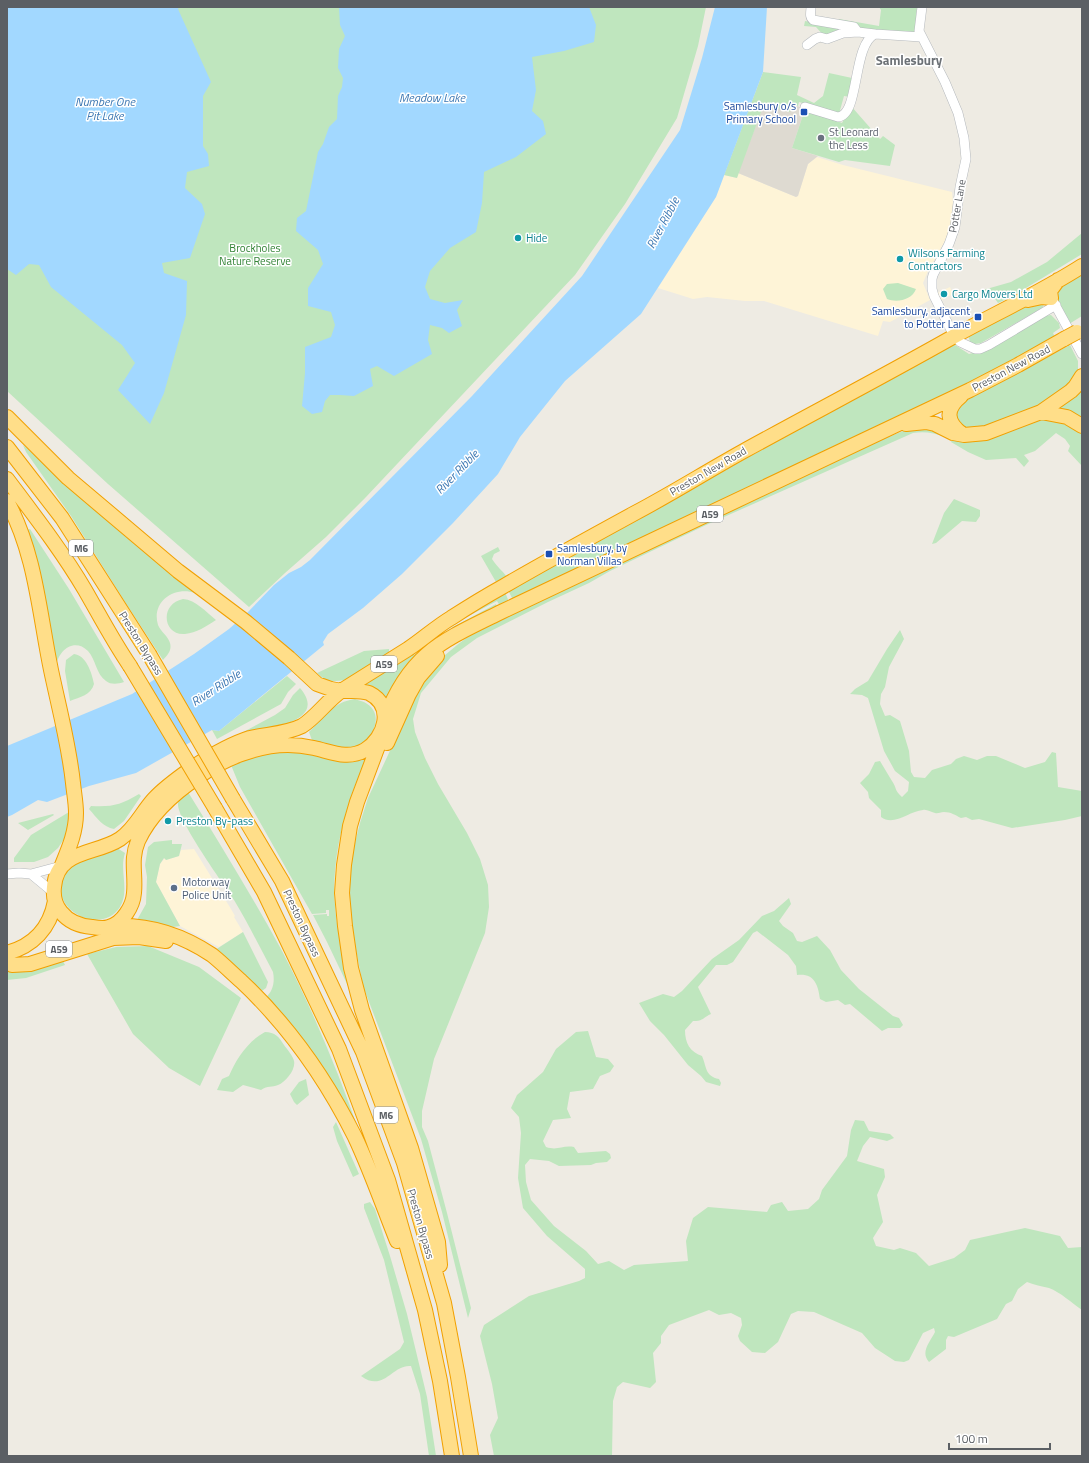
<svg xmlns="http://www.w3.org/2000/svg" width="1089" height="1463" font-family="'Titillium Web',sans-serif">
  <style>
    .commercial { fill: #fef4d7 }
    .education { fill: #dedad1 }
    .green { fill: #bfe6be }
    .water { fill: #a2d8ff }
    .lines { fill: none; stroke-linecap: round; stroke-linejoin: round }
    .minor-casing { stroke: #b5b9bd; stroke-width: 10 }
    .highway-casing { stroke: #f1a000; stroke-width: 16 }
    .minor { stroke: #fff; stroke-width: 9 }
    .highway { stroke: #ffde89; stroke-width: 14 }
    .highway-bridge-casing { stroke: #f1a000; stroke-width: 16; stroke-linecap: butt }
    .highway-bridge { stroke: #ffde89; stroke-width: 14 }
    .transit-dot { fill: #1a4fb4; stroke: #fff; stroke-width: 1.5 }
    .worship-dot { fill: #6b7280; stroke: #fff; stroke-width: 1.5 }
    .culture-dot { fill: #0f9aa8; stroke: #fff; stroke-width: 1.5 }
    .service-dot { fill: #5c6f8a; stroke: #fff; stroke-width: 1.5 }
    .labels { text-anchor: middle; stroke-width: 3; stroke-linejoin: round; paint-order: stroke }
    .shield { fill: #fff; stroke: #8c8f92; stroke-width: 1 }
    .shield-label { font-size: 10px; font-weight: bold; fill: #5b5f64 }
    .transit-label { font-size: 11px; fill: #164399; stroke: #fff; text-anchor: end }
    .worship-label { font-size: 11px; fill: #5b616d; stroke: #fff; text-anchor: start }
    .street-label { font-size: 11px; fill: #5b5f64; stroke: #fff }
    .culture-label { font-size: 11px; fill: #0d838f; stroke: #fff; text-anchor: start }
    .park-label { font-size: 11px; fill: #328335; stroke: #fff }
    .service-label { font-size: 11px; fill: #4e5e75; stroke: #fff; text-anchor: start }
    .water-label { font-size: 12px; font-style: italic; fill: #3d78b3; stroke: #fff }
    .quarter-label { font-size: 13px; font-weight: bold; fill: #6c7176; stroke: #fff }
  </style>
  <rect width="100%" height="100%" fill="#eeebe3"/>
  <path class="commercial" d="M 817,157 L 843,165 L 952,192 L 953,203 L 952,218 L 949,234 L 928,271 L 923,283 L 930,300 L 890,322 L 883,321 L 878,336 L 764,301 L 745,301 L 707,297 L 693,299 L 658,288 L 716,197 L 724,175 L 737,178 L 738,173 L 796,197 L 798,195 L 808,164 Z
    M 950,287 L 953,294 L 940,301 L 937,293 Z
    M 194,849 L 231,909 L 235,916 L 234,917 L 243,932 L 219,947 L 180,926 L 156,882 L 160,864 L 165,858 L 166,860 L 179,856 L 181,850 Z"/>
  <path class="education" d="M 764,104 L 789,112 L 792,104 L 805,109 L 792,148 L 818,156 L 808,164 L 798,196 L 796,197 L 738,173 Z"/>
  <path class="green" d="M 7,7 L 706,7 L 698,46 L 677,118 L 625,204 L 575,275 L 366,497 L 326,537 L 285,573 L 249,607 L 108,484 L 7,391 Z
    M 879,7 L 917,7 L 915,33 L 860,29 L 839,22 L 839,19 L 879,26 L 881,10 Z
    M 805,21 L 840,28 L 839,31 L 824,36 L 816,27 L 804,26 Z
    M 763,72 L 801,77 L 797,95 L 814,103 L 823,96 L 829,73 L 852,78 L 850,97 L 844,96 L 839,114 L 799,102 L 798,106 L 792,104 L 790,112 L 764,104 L 737,178 L 724,175 Z
    M 851,106 L 880,139 L 883,136 L 895,145 L 890,166 L 845,160 L 839,162 L 792,148 L 805,109 L 842,123 Z
    M 1082,233 L 1082,254 L 1011,297 L 998,303 L 993,296 L 987,295 L 983,290 L 1011,282 L 1047,262 Z
    M 1082,272 L 1082,316 L 1069,324 L 1055,294 L 1058,290 Z
    M 898,283 L 916,289 C 912,300 897,303 887,299 L 883,289 L 887,284 Z
    M 1039,300 L 1045,303 L 1042,308 L 981,343 L 975,344 L 970,342 L 968,335 L 982,326 L 996,322 Z
    M 1051,315 L 1059,323 L 1060,328 L 1053,333 L 1056,339 L 1018,360 L 513,600 L 508,590 L 692,488 L 803,427 L 808,423 L 952,343 L 969,354 L 992,348 L 1044,316 Z
    M 1070,345 L 1078,361 L 1078,375 L 1074,381 L 1047,403 L 989,427 L 963,428 L 957,424 L 956,406 L 961,403 Z
    M 1082,385 L 1082,421 L 1054,408 Z
    M 1048,413 L 1082,431 L 1082,466 L 1068,451 L 1070,446 L 1065,439 L 1056,433 L 1035,451 L 1024,455 L 1029,461 L 1024,467 L 1016,458 L 986,460 L 968,452 L 951,442 L 953,438 Z
    M 922,425 L 945,437 C 934,433 925,431 913,433 L 706,525 L 610,571 L 589,583 L 548,602 L 477,638 L 451,657 L 421,693 L 413,719 L 415,732 L 425,758 L 438,784 L 467,833 L 480,859 L 488,885 L 489,907 L 485,933 L 434,1059 L 422,1111 L 422,1127 L 428,1141 L 447,1213 L 471,1308 L 468,1318 L 442,1212 L 421,1139 L 363,986 L 351,924 L 349,898 L 349,866 L 360,823 L 368,798 L 422,682 L 438,661 L 457,645 L 477,630 L 876,442 L 913,427 Z
    M 23,445 L 125,536 L 195,593 C 174,586 151,602 158,625 C 161,632 168,636 170,643 C 172,650 168,655 163,660 L 125,602 L 71,516 L 26,452 Z
    M 954,499 L 980,510 L 980,516 L 976,522 L 962,521 L 936,543 L 932,544 L 944,513 Z
    M 30,529 L 69,589 L 124,682 C 118,684 111,685 106,681 C 96,674 96,660 88,651 C 74,637 57,651 56,668 L 26,530 Z
    M 498,547 L 500,551 L 494,554 L 492,559 C 498,568 501,569 507,577 L 496,582 L 481,556 Z
    M 505,592 L 509,602 L 500,606 L 497,601 L 461,620 Z
    M 183,599 C 196,600 206,612 216,620 C 207,626 196,633 185,634 C 163,636 159,604 183,599 Z
    M 496,604 L 497,607 L 466,622 L 386,703 L 361,685 L 412,651 L 414,655 L 453,627 Z
    M 900,630 L 904,639 L 889,667 L 885,687 L 881,694 L 880,704 L 885,716 L 890,715 L 900,721 L 909,751 L 911,772 L 914,777 L 925,778 L 932,770 L 951,764 L 956,759 L 964,756 L 977,760 L 987,756 L 996,756 L 1025,768 L 1045,762 L 1052,752 L 1056,753 L 1058,787 L 1082,791 L 1082,816 L 1065,820 L 1012,828 L 979,819 L 972,820 L 966,817 L 961,818 C 955,815 951,812 944,812 C 940,812 938,814 935,813 C 930,812 927,809 923,810 C 909,811 894,827 881,817 L 881,810 L 869,798 L 868,792 L 860,783 L 869,774 L 875,762 L 880,761 C 884,768 888,774 892,781 C 897,788 894,790 902,797 L 908,791 L 909,782 L 895,771 L 884,751 L 868,698 L 862,695 L 850,694 L 855,689 L 868,681 L 887,649 Z
    M 389,649 L 389,654 C 372,665 347,688 325,679 C 322,678 320,675 317,673 L 364,651 Z
    M 74,654 C 86,655 92,673 94,684 C 91,695 80,697 70,701 L 65,671 L 66,660 Z
    M 287,676 L 296,684 L 288,692 L 281,704 L 217,739 L 212,730 L 219,731 Z
    M 300,688 C 328,721 272,727 251,733 C 240,736 229,741 219,745 L 275,715 L 285,708 L 293,695 Z
    M 355,699 C 357,700 361,701 364,702 C 386,713 374,740 355,747 C 342,751 326,746 313,743 L 309,732 C 324,717 333,702 355,699 Z
    M 273,751 L 367,754 C 362,770 354,786 349,803 C 339,835 332,871 335,905 C 337,932 343,959 349,986 L 348,986 L 327,942 L 313,915 L 327,914 L 327,916 L 329,916 L 329,910 L 326,910 L 326,913 L 312,914 L 240,787 L 231,765 L 247,758 Z
    M 188,792 C 220,844 252,896 281,949 C 312,1008 338,1071 360,1134 L 265,998 C 273,992 275,982 273,972 C 260,948 248,923 234,900 C 223,883 176,819 178,803 C 179,798 185,795 188,792 Z
    M 139,794 L 141,796 L 124,821 L 114,829 C 103,827 97,818 89,809 L 91,806 C 113,807 120,805 139,794 Z
    M 69,812 L 66,836 L 58,848 L 48,857 L 34,862 L 14,862 L 14,858 L 31,835 Z
    M 53,814 L 54,815 L 28,830 L 18,823 Z
    M 172,840 L 172,844 L 182,844 L 179,856 L 166,860 L 164,858 L 160,864 L 156,882 L 180,926 L 173,927 L 151,921 L 137,920 L 146,904 L 147,877 L 145,865 L 148,847 L 154,842 Z
    M 117,848 L 125,853 C 119,871 130,890 120,907 C 103,934 56,914 61,884 C 63,876 67,869 74,864 C 82,858 106,851 117,848 Z
    M 789,898 L 791,904 L 779,921 L 783,926 L 793,933 L 797,941 L 802,942 L 817,936 L 830,950 L 841,970 L 859,989 L 893,1016 L 899,1018 L 903,1025 L 900,1028 L 888,1028 L 882,1031 L 850,1004 L 845,1005 L 838,1000 L 826,1002 L 820,999 C 818,984 814,973 797,975 L 796,966 L 788,955 L 757,931 L 753,933 L 733,962 L 727,965 L 716,965 L 698,987 L 711,1014 C 702,1018 704,1021 693,1021 L 685,1030 C 685,1043 690,1052 702,1056 C 707,1068 705,1076 719,1079 L 721,1083 L 720,1086 L 706,1082 L 701,1076 L 688,1065 L 664,1035 L 650,1021 L 639,1003 L 663,994 L 674,997 L 682,991 L 712,959 L 739,940 L 762,916 L 774,911 Z
    M 243,932 L 268,982 L 266,988 L 259,993 L 215,950 Z
    M 148,946 L 199,967 L 241,998 L 200,1086 L 169,1068 L 133,1034 L 87,954 L 116,947 Z
    M 62,959 L 65,965 L 26,978 L 7,980 L 7,970 Z
    M 588,1031 L 596,1057 L 608,1059 L 614,1066 L 610,1072 L 600,1076 L 593,1089 L 570,1092 L 567,1109 L 571,1118 L 553,1120 L 543,1141 L 546,1147 C 558,1151 562,1145 574,1147 L 578,1153 L 606,1151 L 610,1154 L 611,1158 L 607,1162 L 596,1163 L 591,1165 L 559,1166 L 549,1161 L 530,1159 L 525,1165 L 526,1182 L 531,1200 L 554,1226 L 586,1251 L 598,1264 L 609,1261 L 624,1270 L 634,1265 L 688,1261 L 686,1241 L 693,1218 L 708,1207 L 767,1212 L 771,1205 L 782,1202 L 788,1211 L 808,1209 L 819,1199 L 822,1190 L 847,1156 L 851,1130 L 855,1120 L 864,1121 L 869,1131 L 890,1134 L 894,1138 L 887,1141 L 870,1137 L 863,1146 L 857,1161 L 884,1169 L 885,1177 L 877,1195 L 883,1222 L 873,1238 L 876,1246 L 894,1250 L 900,1248 L 916,1253 L 929,1266 L 954,1258 L 965,1250 L 970,1240 L 1025,1228 L 1060,1236 L 1068,1248 L 1082,1247 L 1082,1310 C 1072,1303 1060,1292 1049,1288 C 1041,1286 1035,1285 1027,1282 L 1018,1289 L 1012,1301 L 1006,1304 L 997,1319 L 954,1337 L 948,1336 L 946,1340 L 946,1349 L 929,1362 C 920,1352 930,1342 935,1332 L 934,1328 L 923,1333 L 909,1360 L 904,1362 L 895,1361 L 875,1348 L 862,1333 L 814,1312 L 798,1311 L 791,1314 L 778,1342 L 765,1353 L 752,1352 L 740,1341 L 738,1336 L 742,1325 L 741,1318 L 731,1313 L 719,1315 L 709,1310 L 669,1325 L 661,1336 L 661,1343 L 653,1353 L 656,1382 L 650,1388 L 623,1382 L 617,1387 L 613,1401 L 612,1456 L 494,1456 L 490,1435 L 498,1418 L 492,1384 L 480,1336 L 484,1325 L 529,1296 L 579,1281 L 585,1278 L 585,1269 L 547,1236 L 523,1208 L 518,1178 L 521,1133 L 519,1117 L 511,1108 L 517,1095 L 543,1072 L 556,1049 L 576,1032 Z
    M 265,1032 C 275,1032 279,1037 284,1045 C 287,1049 293,1056 294,1061 C 296,1069 286,1082 278,1085 C 272,1088 268,1085 261,1090 L 243,1085 L 233,1092 L 217,1090 L 222,1079 L 229,1076 C 236,1059 248,1041 265,1032 Z
    M 306,1079 L 309,1095 L 297,1105 L 294,1102 L 290,1094 L 299,1082 Z
    M 336,1122 L 359,1174 L 353,1177 L 337,1141 L 333,1127 Z
    M 370,1202 L 375,1209 L 390,1256 L 407,1314 L 427,1397 L 436,1456 L 429,1456 L 420,1394 L 411,1366 C 392,1364 384,1393 361,1376 L 400,1349 L 404,1342 L 384,1260 L 364,1208 L 364,1204 Z"/>
  <path class="water" d="M 7,7 L 179,7 L 178,9 L 211,82 L 203,96 L 203,146 L 208,154 L 209,166 L 187,172 L 185,188 L 202,204 L 205,214 L 190,258 L 162,263 L 164,273 L 187,281 L 186,315 L 164,393 L 150,424 L 118,390 L 135,363 L 122,345 L 51,287 L 39,265 L 29,264 L 16,275 L 7,269 Z
    M 339,7 L 589,7 L 596,25 L 594,42 L 564,51 L 532,57 L 536,90 L 532,111 L 543,121 L 546,134 L 516,157 L 484,172 L 482,203 L 476,232 L 450,248 L 430,271 L 425,287 L 430,299 L 445,303 L 463,300 L 457,310 L 462,326 L 449,333 L 442,328 L 430,325 L 428,340 L 432,354 L 394,376 L 377,366 L 370,369 L 373,386 L 354,396 L 340,395 L 330,395 L 325,401 L 322,412 L 312,414 L 302,406 L 305,373 L 305,347 L 331,337 L 335,325 L 331,312 L 308,306 L 308,288 L 323,264 L 318,250 L 296,231 L 297,218 L 306,211 L 318,152 L 323,144 L 329,127 L 337,119 L 338,96 L 342,87 L 343,78 L 338,68 L 339,49 L 345,36 L 340,25 Z
    M 715,7 L 767,7 L 763,72 L 716,197 L 641,314 L 565,381 L 520,437 L 498,474 L 453,523 L 402,574 L 363,608 L 328,634 L 323,642 L 324,645 L 219,731 L 212,730 L 136,773 L 89,786 L 47,802 L 38,800 L 12,815 L 7,817 L 7,746 L 132,694 L 194,654 L 229,629 L 247,613 L 274,585 L 289,573 L 301,567 L 310,560 L 472,396 L 582,276 L 680,130 L 702,58 Z"/>
  <g class="lines">
    <g class="minor-casing">
      <path id="minor" d="M 811,7 C 811,12 809,17 813,20 L 854,27 L 857,31
        M 922,7 L 919,31 L 945,82 L 958,113 L 964,138 L 966,159 L 960,187 L 955,227 L 949,244 L 933,275 L 932,279 L 932,289 L 934,296 L 952,332 L 960,342 L 975,349 L 980,349 L 989,345 L 1056,305
        M 807,45 L 815,39 L 820,37 L 827,39 L 843,33 L 858,32 L 875,34
        M 805,107 L 838,117 C 860,115 852,45 875,34 L 921,37
        M 1053,301 L 1082,354
        M 7,874 L 19,873 L 31,874 L 61,866
        M 31,874 L 54,893"/>
    </g>
    <g class="highway-casing">
      <path id="highway" d="M 1028,300 L 1042,297 L 1051,298 L 1050,291 L 1058,280
        M 961,396 C 945,409 946,422 962,434
        M 1041,412 L 1071,391 L 1075,387 L 1082,376
        M 7,417 L 68,478 L 178,571 L 246,622 L 289,658 L 317,684 L 331,689 L 342,691
        M 906,424 L 926,422 L 935,424 L 953,433 L 964,435 L 986,433 L 1041,412 L 1067,417 L 1082,426
        M 7,447 L 62,518 L 149,654
        M 7,479 C 34,515 62,551 85,590 C 100,616 113,641 130,666
        M 7,501 C 36,555 39,612 51,670 C 59,708 69,745 73,783 C 74,793 76,803 76,813 C 76,832 69,848 62,865
        M 343,691 C 352,691 361,690 369,693 C 395,706 385,738 365,750 C 348,760 332,752 314,748 C 305,746 297,745 288,745 C 257,745 223,759 198,777 C 174,793 150,815 138,841 C 130,860 136,874 134,893 C 133,906 123,923 109,927 C 104,929 98,928 92,927 C 80,926 68,921 61,912 C 55,905 53,896 54,887 C 57,849 96,855 120,839 C 135,829 142,812 154,799 C 166,786 181,776 195,766 C 212,755 231,744 250,738 C 267,734 286,734 302,726 C 315,718 327,701 341,691 C 363,677 386,663 408,649 C 423,639 436,627 451,618 C 468,607 486,596 504,586 C 547,561 591,537 635,513 C 671,494 706,472 742,452 C 811,414 882,377 951,338 C 994,314 1040,293 1082,266
        M 385,719 C 410,653 442,641 501,612 L 970,390 L 1018,365 L 1064,339
        M 381,738 L 357,802 L 350,826 L 344,865 L 342,893 L 345,926 L 351,968 L 362,1010 L 411,1148 L 438,1242 L 440,1265
        M 387,743 L 409,694 L 418,678 L 437,656
        M 233,799 L 282,881 L 363,1052 L 404,1163 L 444,1303 L 458,1377 L 471,1456
        M 215,808 L 264,892 L 339,1049 L 388,1180 L 425,1310 L 440,1381 L 452,1456
        M 112,926 C 148,924 182,935 212,955 C 222,963 232,973 241,981 C 288,1025 326,1079 355,1137 C 371,1171 383,1206 397,1241
        M 7,953 C 33,946 50,928 55,901
        M 12,965 L 30,964 L 113,938 L 139,937 L 166,941"/>
    </g>
    <use href="#minor" class="minor"/>
    <use href="#highway" class="highway"/>
    <g class="highway-bridge-casing">
      <path id="highway-bridge" d="M 1064,339 L 1077,332
        M 149,654 L 233,799
        M 130,666 L 215,808"/>
    </g>
    <use href="#highway-bridge" class="highway-bridge"/>
  </g>
  <g class="transit-dot">
    <rect x="800" y="108" width="8" height="8" rx="2"/>
    <rect x="974" y="313" width="8" height="8" rx="2"/>
    <rect x="545" y="550" width="8" height="8" rx="2"/>
  </g>
  <circle class="worship-dot" cx="821" cy="138" r="4"/>
  <g class="culture-dot">
    <circle cx="518" cy="238" r="4"/>
    <circle cx="900" cy="259" r="4"/>
    <circle cx="944" cy="294" r="4"/>
    <circle cx="168" cy="821" r="4"/>
  </g>
  <circle class="service-dot" cx="174" cy="888" r="4"/>
  <g class="labels">
    <g class="shield">
      <rect x="697" y="506" width="26" height="16" rx="3"/>
      <rect x="69" y="540" width="24" height="16" rx="3"/>
      <rect x="371" y="656" width="26" height="16" rx="3"/>
      <rect x="46" y="941" width="26" height="16" rx="3"/>
      <rect x="374" y="1107" width="24" height="16" rx="3"/>
    </g>
    <g class="shield-label">
      <text x="710" y="518">A59</text>
      <text x="81" y="552">M6</text>
      <text x="384" y="668">A59</text>
      <text x="59" y="953">A59</text>
      <text x="386" y="1119">M6</text>
    </g>
    <g class="transit-label">
      <text x="796" y="110">Samlesbury o/s<tspan x="796" dy="13">Primary School</tspan></text>
      <text x="970" y="315">Samlesbury, adjacent<tspan x="970" dy="13">to Potter Lane</tspan></text>
      <text x="557" y="552" text-anchor="start">Samlesbury, by<tspan x="557" dy="13">Norman Villas</tspan></text>
    </g>
    <g class="worship-label">
      <text x="829" y="136">St Leonard<tspan x="829" dy="13">the Less</tspan></text>
    </g>
    <g class="street-label">
      <text transform="translate(957 206) rotate(-80)" y="4">Potter Lane</text>
      <text transform="translate(1011 368) rotate(-28)" y="4">Preston New Road</text>
      <text transform="translate(708 471) rotate(-30)" y="4">Preston New Road</text>
      <text transform="translate(141 643) rotate(58)" y="4">Preston Bypass</text>
      <text transform="translate(302 923) rotate(65)" y="4">Preston Bypass</text>
      <text transform="translate(421 1224) rotate(74)" y="4">Preston Bypass</text>
    </g>
    <g class="culture-label">
      <text x="526" y="242">Hide</text>
      <text x="908" y="257">Wilsons Farming<tspan x="908" dy="13">Contractors</tspan></text>
      <text x="952" y="298">Cargo Movers Ltd</text>
      <text x="176" y="825">Preston By-pass</text>
    </g>
    <g class="park-label">
      <text x="255" y="252">Brockholes<tspan x="255" dy="13">Nature Reserve</tspan></text>
    </g>
    <g class="service-label">
      <text x="182" y="886">Motorway<tspan x="182" dy="13">Police Unit</tspan></text>
    </g>
    <g class="water-label">
      <text x="432" y="102">Meadow Lake</text>
      <text x="105" y="106">Number One<tspan x="105" dy="14">Pit Lake</tspan></text>
      <text transform="translate(663 223) rotate(-62)" y="4">River Ribble</text>
      <text transform="translate(457 472) rotate(-46)" y="4">River Ribble</text>
      <text transform="translate(216 688) rotate(-33)" y="4">River Ribble</text>
    </g>
    <g class="quarter-label">
      <text x="909" y="65">Samlesbury</text>
    </g>
  </g>
  <rect width="1089" height="1463" fill="none" stroke="#5b5f64" stroke-width="16"/>
  <path d="M949 1443v6h101v-6" fill="none" stroke="#5b5f64" stroke-width="2"/>
  <text x="955" y="1443" font-size="12" fill="#5b5f64" stroke="#ffffff" stroke-width="3" paint-order="stroke">100 m</text>
</svg>
